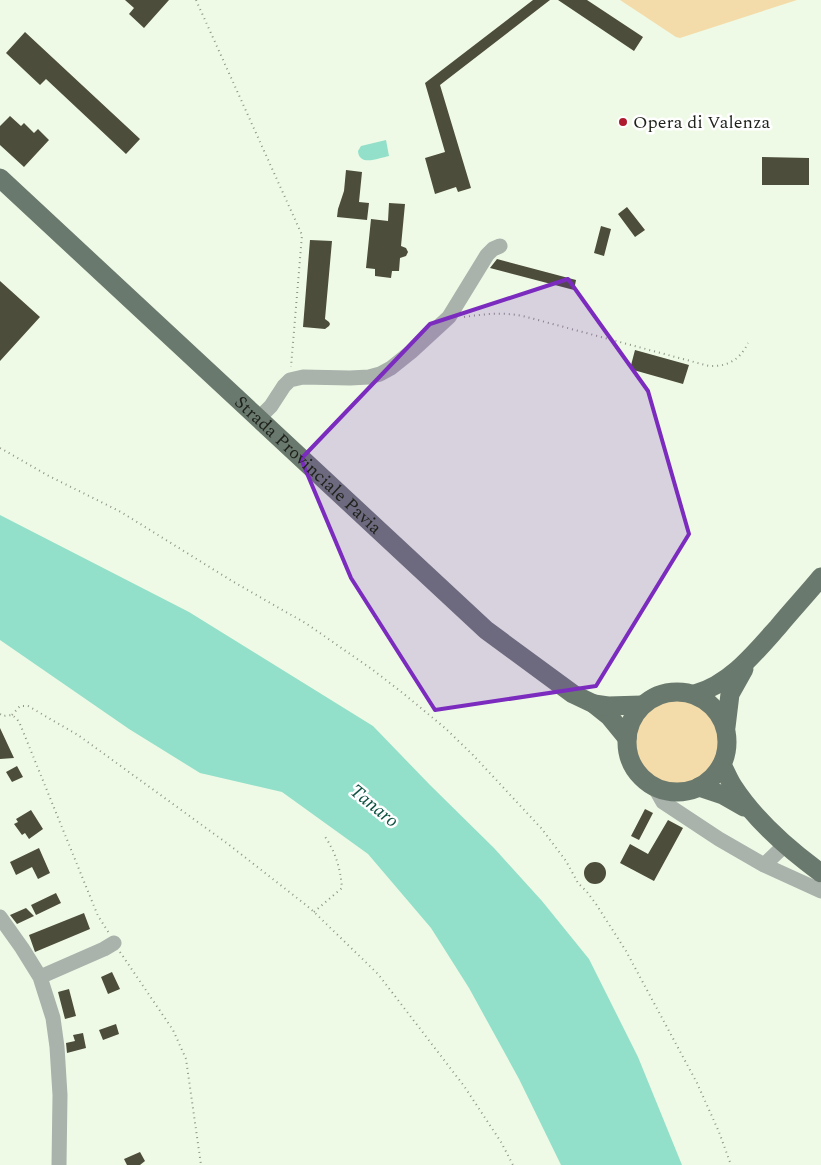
<svg xmlns="http://www.w3.org/2000/svg" width="821" height="1165" font-family="Spectral,serif">
  <style>
    .green { fill: #f3dca9 }
    .water { fill: #92e0ca }
    .building { fill: #4c4d3a }
    .lines { fill: none; stroke-linecap: round; stroke-linejoin: round }
    .path { stroke: #8e9587; stroke-width: 2; stroke-dasharray: 1 4; stroke-linecap: butt }
    .minor { stroke: #a9b2ab; stroke-width: 15 }
    .major { stroke: #6a796e; stroke-width: 19 }
    .marked { fill: #7b2cbf; fill-opacity: 0.2; stroke: #7b2cbf; stroke-width: 4; stroke-linejoin: round }
    .poi-dot { fill: #ae1a2e; stroke: #fff; stroke-width: 2 }
    .labels { text-anchor: middle; stroke-width: 5; stroke-linejoin: round; paint-order: stroke }
    .poi-label { font-size: 18px; fill: #1e221a; stroke: #fff; text-anchor: start }
    .street-label { font-size: 18px; fill: #1e221a; stroke: #fff }
    .water-label { font-size: 19px; font-style: italic; fill: #115244; stroke: #fff }
  </style>
  <rect width="100%" height="100%" fill="#effae6"/>
  <path class="green" d="M 620,0 L 797,0 L 680,38 L 676,37 Z
    M634 743a43 43 0 1 1 86 0a43 43 0 1 1-86 0Z"/>
  <path class="water" d="M 386,140 L 389,156 C 379,158 359,167 358,151 L 361,146 Z
    M 0,515 L 189,612 L 373,726 L 430,785 L 494,848 L 542,901 L 589,959 L 638,1057 L 682,1165 L 561,1165 L 519,1079 L 469,988 L 431,928 L 368,854 L 282,792 L 200,773 L 129,729 L 0,640 Z"/>
  <path class="building" d="M 125,0 L 169,0 L 144,28 L 129,14 L 134,8 Z
    M 533,0 L 550,0 L 440,85 L 471,188 L 458,192 L 456,187 L 435,194 L 425,158 L 445,152 L 425,83 Z
    M 558,0 L 587,0 L 643,37 L 634,51 Z
    M 25,32 L 140,139 L 126,154 L 46,79 L 40,85 L 6,53 Z
    M 10,116 L 21,126 L 24,123 L 34,133 L 38,129 L 49,140 L 24,167 L 0,145 L 0,126 Z
    M 762,157 L 809,158 L 809,185 L 762,185 Z
    M 346,170 L 362,172 L 359,202 L 369,203 L 367,220 L 337,217 L 338,209 L 344,191 Z
    M 389,203 L 405,204 L 401,246 L 406,248 L 408,252 L 406,256 L 400,258 L 399,271 L 392,271 L 391,278 L 375,276 L 375,269 L 366,268 L 371,219 L 388,221 Z
    M 627,207 L 645,230 L 635,237 L 618,214 Z
    M 601,226 L 611,229 L 604,256 L 594,253 Z
    M 310,240 L 332,241 L 325,319 L 329,322 L 330,324 L 329,326 L 325,329 L 303,327 Z
    M 497,259 L 576,280 L 574,290 L 490,268 Z
    M 0,281 L 40,317 L 0,361 Z
    M 635,350 L 689,365 L 683,384 L 630,369 Z
    M 0,728 L 14,758 L 0,759 Z
    M 17,766 L 23,777 L 12,782 L 6,772 Z
    M 645,809 L 653,813 L 639,840 L 631,836 Z
    M 31,810 L 43,829 L 29,839 L 25,833 L 22,835 L 14,824 L 18,822 L 16,819 Z
    M 668,820 L 683,828 L 654,881 L 620,863 L 630,844 L 648,854 Z
    M 39,848 L 50,873 L 38,879 L 32,867 L 16,875 L 10,862 Z
    M584 873a11 11 0 1 1 22 0a11 11 0 1 1-22 0Z
    M 56,893 L 61,903 L 36,915 L 31,905 Z
    M 26,908 L 34,916 L 17,924 L 10,915 Z
    M 84,913 L 90,929 L 35,952 L 29,935 Z
    M 112,972 L 120,989 L 108,994 L 101,977 Z
    M 69,989 L 76,1016 L 65,1019 L 58,992 Z
    M 116,1024 L 119,1034 L 103,1040 L 99,1030 Z
    M 83,1033 L 86,1048 L 67,1053 L 66,1043 L 75,1041 L 73,1035 Z
    M 140,1152 L 145,1161 L 140,1165 L 127,1165 L 124,1159 Z"/>
  <g class="lines">
    <path class="path" d="M 196,0 L 302,235 L 291,367
      M 464,317 C 484,314 503,312 523,316 L 709,366 C 727,367 740,360 748,343
      M 0,448 L 47,475 L 121,512 L 232,581 L 307,624 L 373,670 L 404,694 L 445,728 L 473,755 L 541,828 L 566,861 L 578,883 L 587,892 L 596,904 L 626,951 L 697,1083 L 719,1132 L 731,1165
      M 0,714 L 3,716 L 12,715 L 17,719 L 20,724 L 98,916 L 109,933
      M 12,715 L 20,706 L 28,706 L 78,735 L 228,844 L 306,905 L 314,912 L 378,974 L 464,1086 L 501,1142 L 513,1165
      M 314,912 L 342,888 C 340,867 336,853 324,835
      M 120,952 L 173,1030 L 186,1059 L 201,1165"/>
    <path class="minor" d="M 258,419 L 271,406 L 284,386 L 290,380 L 303,377 L 350,378 L 369,377 L 380,374 L 391,368 L 411,352 L 449,317 L 487,255 L 493,249 L 500,246
      M 655,788 L 663,802 L 719,839 L 764,865 L 821,891
      M 764,865 L 785,845
      M 0,917 L 22,948 L 40,977 L 53,1018 L 57,1047 L 60,1095 L 59,1165
      M 40,977 L 104,949 L 114,943"/>
    <g class="major">
      <path id="s1" d="M 0,178 L 486,630 L 573,694 L 594,704 L 609,716 L 627,738"/>
      <circle cx="677" cy="742" r="50"/>
      <path d="M 695,694 C 730,684 754,654 778,627 C 792,610 807,594 821,577"/>
      <path d="M 594,704 L 608,706 L 642,705"/>
      <path d="M 726,727 L 730,694 L 744,669"/>
      <path d="M 722,765 C 726,772 729,780 733,786 C 755,820 788,849 821,873"/>
      <path d="M 699,787 L 723,795 L 744,807"/>
    </g>
  </g>
  <path class="marked" d="M 568,279 L 648,391 L 689,534 L 596,686 L 435,710 L 351,578 L 301,459 L 430,324 Z"/>
  <circle class="poi-dot" cx="623" cy="122" r="5"/>
  <g class="labels">
    <g class="poi-label">
      <text x="633" y="128">Opera di Valenza</text>
    </g>
    <g class="street-label">
      <text dy="6" stroke="none"><textPath href="#s1" startOffset="421">Strada Provinciale Pavia</textPath></text>
    </g>
    <g class="water-label">
      <text transform="translate(375 805) rotate(39)" y="7">Tanaro</text>
    </g>
  </g>
</svg>
